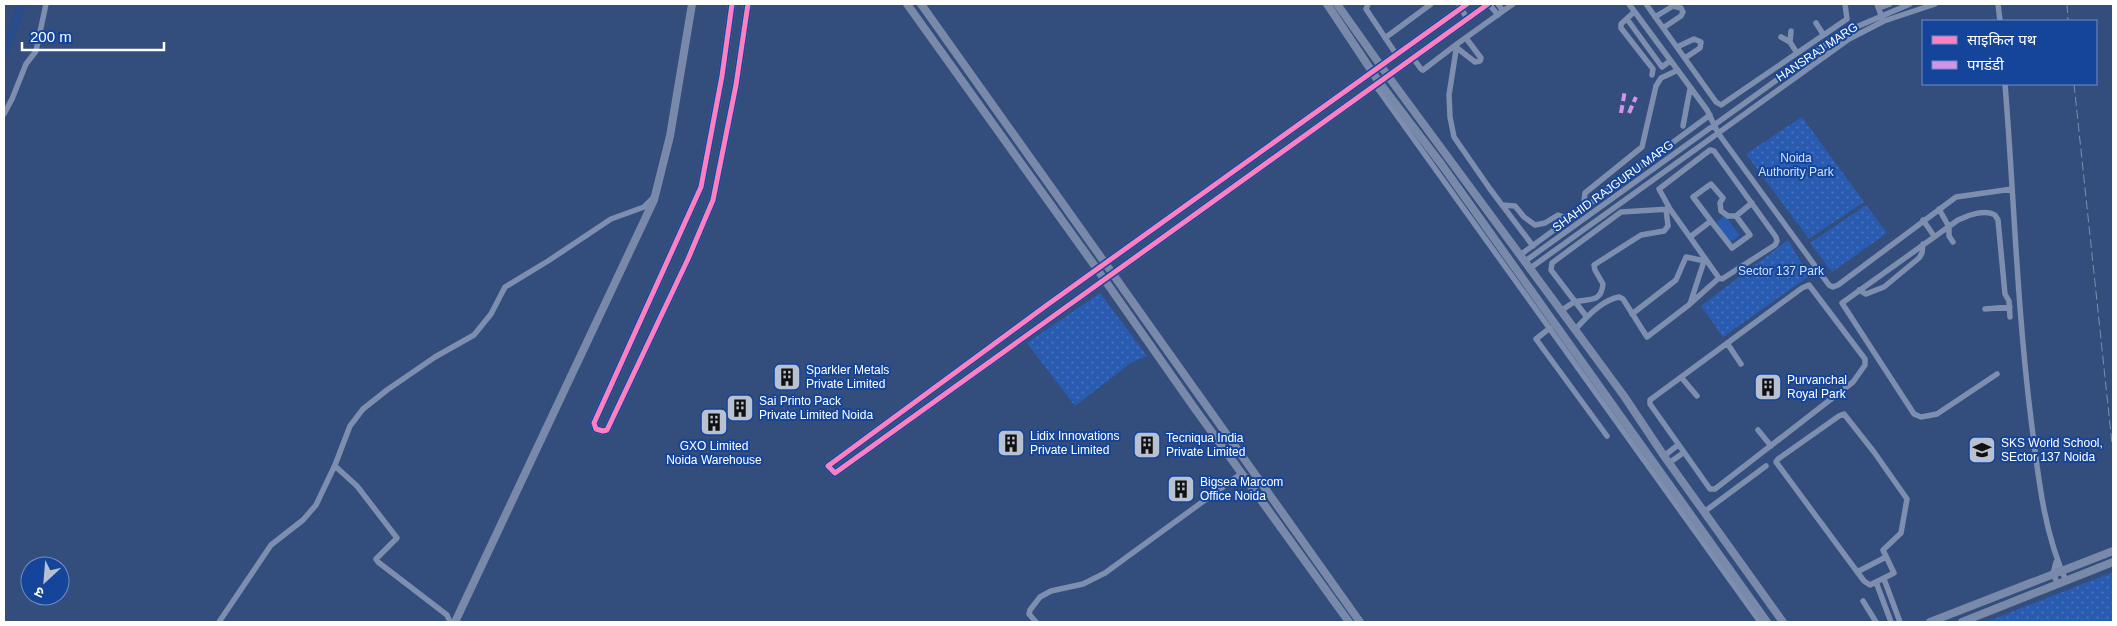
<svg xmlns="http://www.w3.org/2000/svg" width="2117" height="626" font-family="Helvetica,'Noto Sans Devanagari',sans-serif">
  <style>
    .grass { fill: url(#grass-dots) }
    .garden { fill: #295cb1 }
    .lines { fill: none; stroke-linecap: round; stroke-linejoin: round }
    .river { stroke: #294c8b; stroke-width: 9 }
    .street { stroke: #7e8eae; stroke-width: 5.5 }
    .secondary { stroke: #7989aa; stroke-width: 8 }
    .rail { stroke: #7e8eac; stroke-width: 1; stroke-dasharray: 9 4; stroke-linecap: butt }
    .quiet { stroke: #d193ec; stroke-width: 4; stroke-dasharray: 8 4; stroke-linecap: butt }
    .cycleway-casing { stroke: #14459b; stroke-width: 8 }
    .cycleway { stroke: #ff80c0; stroke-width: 5 }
    .labels { text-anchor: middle; stroke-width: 4; stroke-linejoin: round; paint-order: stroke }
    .street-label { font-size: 12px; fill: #fff; stroke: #14459b }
    .park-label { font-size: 12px; fill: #d1e2fd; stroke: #14459b }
    .poi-label { font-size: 12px; fill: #fff; stroke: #14459b; text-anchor: start }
  </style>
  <defs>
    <pattern id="grass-dots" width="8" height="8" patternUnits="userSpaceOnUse" patternTransform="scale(1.25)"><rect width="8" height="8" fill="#295cb1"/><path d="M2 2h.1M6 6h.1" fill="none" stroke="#4974bd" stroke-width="1.8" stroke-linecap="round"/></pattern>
  </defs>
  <rect width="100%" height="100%" fill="#334d7c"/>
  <path class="grass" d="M 1802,117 L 1864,202 L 1809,239 L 1746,154 Z
    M 1866,205 L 1887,233 L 1832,272 L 1810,243 Z
    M 1788,240 L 1809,276 L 1723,337 L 1701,306 Z
    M 1100,293 L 1147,356 L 1132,362 L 1075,406 L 1027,343 Z
    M 2113,572 L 2113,622 L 1986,622 Z"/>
  <path class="garden" d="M 1725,215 L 1740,236 L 1730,242 L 1716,223 Z"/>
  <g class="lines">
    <path class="river" d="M 4,53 L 22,4"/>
    <path class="street" d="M 1368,4 L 1366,9 L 1396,54
      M 1459,4 L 1467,19
      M 1489,4 L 1498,15
      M 1498,4 L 1503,11 L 1457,44 L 1449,95 L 1450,117 L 1454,137 L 1490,189 L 1533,246
      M 1629,4 L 1707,110 L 1718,133 L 1829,285 L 1833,287 L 1838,285 L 1956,197 L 2012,189
      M 1646,4 L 1716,102 L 1721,105 L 1847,19 L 1845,4
      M 1877,4 L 1882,18
      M 1998,4 L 2000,21
      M 1879,8 L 1890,4
      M 1503,11 L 1513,4
      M 1634,12 L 1621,24 L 1621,28 L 1653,69 L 1652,75
      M 1655,17 L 1673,6 L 1681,8 L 1683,12 L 1681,16 L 1663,28
      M 1627,19 L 1662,67 L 1670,61
      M 1816,23 L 1823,34
      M 1791,31 L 1790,42 L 1797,53
      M 1781,37 L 1790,42
      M 1385,38 L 1431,4
      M 1677,47 L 1694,39 L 1701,42 L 1700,48 L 1685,58
      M 1457,48 L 1475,62 L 1480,61 L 1481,58 L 1466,38
      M 1413,58 L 1421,69
      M 1423,70 L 1457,44
      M 2005,84 C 2014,195 2017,308 2031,419 C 2038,474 2043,530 2066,581
      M 1375,85 L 1760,622
      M 4,114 L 12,99 L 26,64 L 36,51 L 46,4
      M 1683,126 L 1690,89
      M 1710,150 L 1714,151 L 1776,237 L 1777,241 L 1775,245 L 1722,279 L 1719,278 L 1670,209 L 1659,189 Z
      M 1502,205 L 1515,206 L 1524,217 L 1535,225 L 1545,223 L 1558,215 L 1570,219
      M 1583,209 L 1585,193 L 1642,147 L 1656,86 L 1661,78 L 1676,71
      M 1939,209 L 1949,227 L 1949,236 L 1953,242
      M 1736,216 L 1752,203
      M 1923,220 L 1934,236
      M 1690,237 L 1711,221 L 1732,248 L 1750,235 L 1736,216 L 1728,216 L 1721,211 L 1720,203 L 1723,198 L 1711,184 L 1693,197 L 1711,221
      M 1520,255 L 1710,115
      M 1524,262 L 1842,33 L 1910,4
      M 1529,269 L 1849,39 L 1884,21 L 1935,4
      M 1809,285 L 1865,359 L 1865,365 L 1853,382 L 1715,489 L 1710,489 L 1650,404 L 1650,400 L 1802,288 Z
      M 1859,290 L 1866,294 L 1884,287 L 1919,258 L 1922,253 L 1923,244
      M 1691,303 L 1719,278
      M 1985,309 L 2010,307
      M 1561,311 C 1565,308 1570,304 1575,302 C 1588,298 1601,304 1603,284 L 1595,270 L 1594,265 L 1641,235 L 1664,231 L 1668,226 L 1666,209
      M 1632,314 L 1676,280 L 1686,257 L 1705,261
      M 1586,316 L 1551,270 L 1552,263 L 1621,212 L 1670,209
      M 1550,328 L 1536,339 L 1607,436
      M 1575,330 C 1586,317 1602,300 1619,297 L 1623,299 L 1647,337 L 1690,304 L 1705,258
      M 1727,343 L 1741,364
      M 1997,374 L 1937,414 L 1921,417 L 1914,414 L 1842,303 L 1958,220 C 1968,215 1985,209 1995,215 L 1998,220 L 2005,294 L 2009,301 L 2010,317
      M 1681,377 L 1697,396
      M 1844,414 L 1874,452 L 1907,499 L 1901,533 L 1883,550 L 1894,573 L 1870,585 L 1864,581 L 1776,462 L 1778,459 L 1839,416 Z
      M 1758,430 L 1771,446
      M 1664,456 L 1678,445
      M 1669,463 L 1683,453
      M 335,466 L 357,486 L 397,538 L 376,559 L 378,562 L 447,615 L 450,622
      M 1704,512 L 1766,466
      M 2056,562 L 2053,574 L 2058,584
      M 1857,572 L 1886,557
      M 1884,579 L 1900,622
      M 1876,582 L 1891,622
      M 1863,601 L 1876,622
      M 219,622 L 271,545 L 303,520 L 316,505 L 335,465 L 350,426 L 363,409 L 387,390 L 435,357 L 474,335 L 491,314 L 505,287 L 548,261 L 611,219 L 644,207 L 653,198
      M 1036,622 L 1029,614 L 1030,610 L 1040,597 L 1051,591 L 1083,584 L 1105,573 L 1242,473"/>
    <path class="secondary" d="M 732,4 L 722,76 L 701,187 L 594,423 L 596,429 L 603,431 L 607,430 L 688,259 L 713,200 L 736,85 L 748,4
      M 907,4 L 1097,269 L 1193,406 L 1349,622
      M 921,4 L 1360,622
      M 1327,4 L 1379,82 L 1442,165 L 1767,622
      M 1337,4 L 1388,76 L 1624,396 L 1664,456 L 1783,622
      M 1467,4 L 1047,305 L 828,466 L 835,473 L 1488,4
      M 455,622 L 654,200 L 670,136 L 692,4
      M 1930,622 L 2113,551
      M 1962,622 L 2113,562"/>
    <path class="rail" d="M 2067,4 L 2068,21
      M 2074,84 L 2113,453"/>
    <path class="quiet" d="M 1621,113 L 1625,90
      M 1629,113 L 1636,97"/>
    <g class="cycleway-casing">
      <path id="cycleway" d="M 732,4 L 722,76 L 701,187 L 594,423 L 596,429 L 603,431 L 607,430 L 688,259 L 713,200 L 736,85 L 748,4
        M 1467,4 L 1047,305 L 828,466 L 835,473 L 1488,4"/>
    </g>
    <use href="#cycleway" class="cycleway"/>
  </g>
  <defs>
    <g id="building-square" transform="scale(1.4375)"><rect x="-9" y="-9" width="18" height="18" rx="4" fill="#b8c1d1" stroke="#14459b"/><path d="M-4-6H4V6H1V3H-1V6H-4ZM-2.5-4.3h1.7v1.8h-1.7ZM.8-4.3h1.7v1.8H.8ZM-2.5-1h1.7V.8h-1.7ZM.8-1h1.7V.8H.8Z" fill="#111"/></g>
    <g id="school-square" transform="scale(1.4375)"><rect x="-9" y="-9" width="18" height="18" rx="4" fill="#b8c1d1" stroke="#14459b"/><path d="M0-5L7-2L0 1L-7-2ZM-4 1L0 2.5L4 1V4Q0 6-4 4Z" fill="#111"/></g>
  </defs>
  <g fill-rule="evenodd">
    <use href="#building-square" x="787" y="377"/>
    <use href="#building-square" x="1768" y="387"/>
    <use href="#building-square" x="740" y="408"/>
    <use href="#building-square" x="714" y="422"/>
    <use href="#building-square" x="1011" y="443"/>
    <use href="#building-square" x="1147" y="445"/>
    <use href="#school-square" x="1982" y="450"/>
    <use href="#building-square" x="1181" y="489"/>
  </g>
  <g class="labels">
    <g class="street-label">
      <text transform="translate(1817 52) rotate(-34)" y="4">HANSRAJ MARG</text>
      <text transform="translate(1613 186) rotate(-36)" y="4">SHAHID RAJGURU MARG</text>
    </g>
    <g class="park-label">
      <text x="1796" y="162">Noida<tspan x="1796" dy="14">Authority Park</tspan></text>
      <text x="1781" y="275">Sector 137 Park</text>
    </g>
    <g class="poi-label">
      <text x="806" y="374">Sparkler Metals<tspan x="806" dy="14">Private Limited</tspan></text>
      <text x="1787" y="384">Purvanchal<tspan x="1787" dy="14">Royal Park</tspan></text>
      <text x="759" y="405">Sai Printo Pack<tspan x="759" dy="14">Private Limited Noida</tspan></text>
      <text x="1030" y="440">Lidix Innovations<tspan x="1030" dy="14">Private Limited</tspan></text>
      <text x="1166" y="442">Tecniqua India<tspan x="1166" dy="14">Private Limited</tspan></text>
      <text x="2001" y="447">SKS World School,<tspan x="2001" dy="14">SEctor 137 Noida</tspan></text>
      <text x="714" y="450" text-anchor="middle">GXO Limited<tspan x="714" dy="14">Noida Warehouse</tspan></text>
      <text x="1200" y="486">Bigsea Marcom<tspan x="1200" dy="14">Office Noida</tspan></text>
    </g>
  </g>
  <rect width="2117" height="626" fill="none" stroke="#ffffff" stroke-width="10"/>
  <rect x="1922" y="20" width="175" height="65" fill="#14459b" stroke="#728fc3"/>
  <rect x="1932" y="36" width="25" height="8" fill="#ff80c0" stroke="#728fc3"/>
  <text x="1967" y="45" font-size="15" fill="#ffffff">साइकिल पथ</text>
  <rect x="1932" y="61" width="25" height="8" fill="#d193ec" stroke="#728fc3"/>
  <text x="1967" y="70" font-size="15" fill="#ffffff">पगडंडी</text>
  <g transform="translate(45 581) rotate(206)"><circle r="24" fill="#14459b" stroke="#728fc3"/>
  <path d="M0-4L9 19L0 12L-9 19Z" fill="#b8c1d1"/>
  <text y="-8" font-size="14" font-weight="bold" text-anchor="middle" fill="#ffffff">उ</text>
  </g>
  <path d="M22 42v8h142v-8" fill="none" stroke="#ffffff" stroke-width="2.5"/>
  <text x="30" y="42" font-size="15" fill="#ffffff" stroke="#14459b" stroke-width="4" paint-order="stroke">200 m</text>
</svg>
